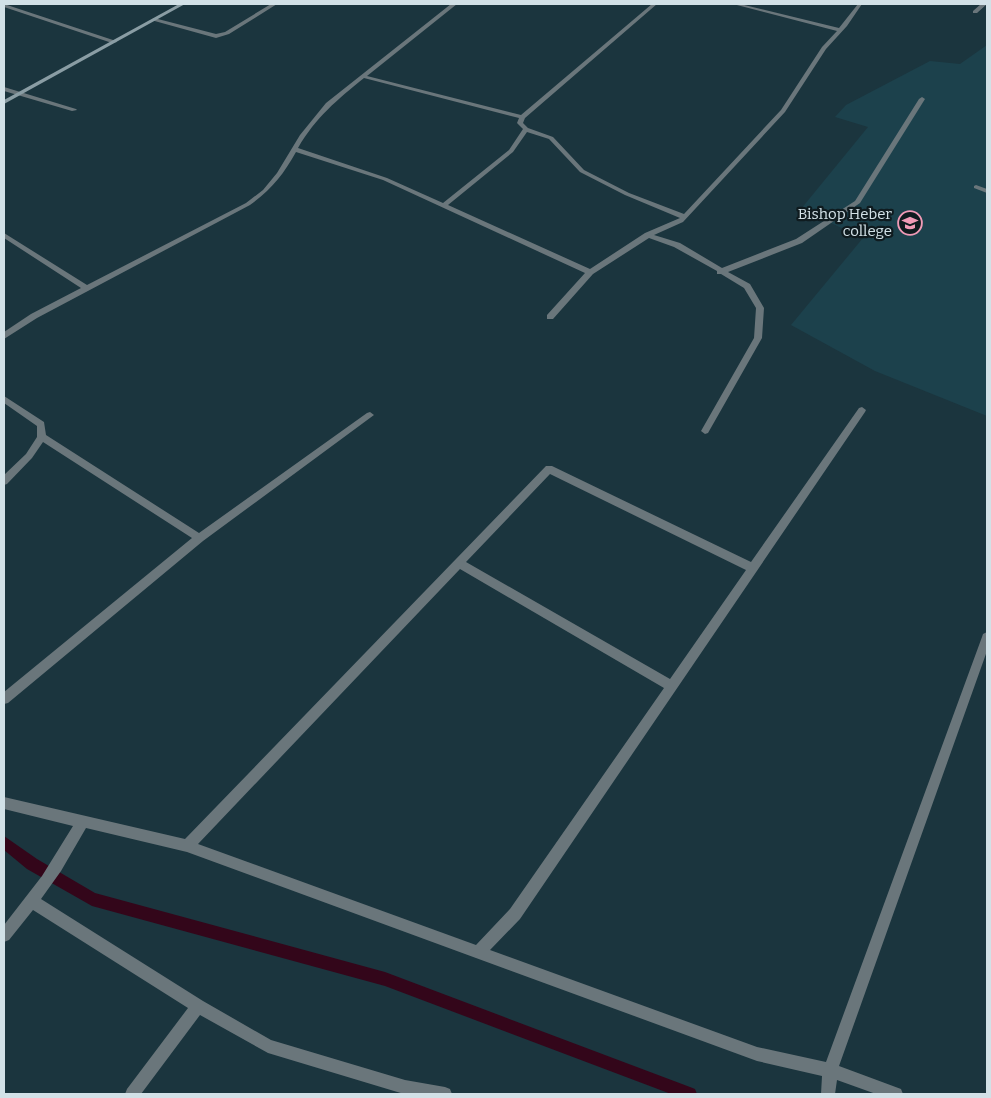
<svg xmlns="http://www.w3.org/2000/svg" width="991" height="1098" font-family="Bitter,serif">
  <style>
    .built { fill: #1c414c }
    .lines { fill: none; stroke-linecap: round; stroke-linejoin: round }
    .stream { fill: #33061a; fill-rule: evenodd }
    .lane { fill: #6a767b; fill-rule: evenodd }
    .street { fill: #6a767b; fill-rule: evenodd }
    .secondary { fill: #8a9da4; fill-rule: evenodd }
    .labels { text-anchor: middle; stroke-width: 4.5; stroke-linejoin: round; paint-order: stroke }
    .far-poi-label { font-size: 15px; fill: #d2e1e7; stroke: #0f1b1f; text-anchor: end }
  </style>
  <rect width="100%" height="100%" fill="#1b353e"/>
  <path class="built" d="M 987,45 L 987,416 L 875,371 L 791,325 L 863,238 L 801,209 L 868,127 L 835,117 L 846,105 L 930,61 L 960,64 Z"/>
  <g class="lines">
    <path class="stream" d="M 4,836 L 37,859 L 95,893 L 385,972 L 690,1087 L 695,1089 L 697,1094 L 671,1094 L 385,986 L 92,906 L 27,869 L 4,850 Z"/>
    <path class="lane" d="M 976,185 L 987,189 L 987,193 L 974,188 L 974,186 Z"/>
    <path class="street" d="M 4,4 L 116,41 L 117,42 L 112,43 L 4,7 Z
      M 271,4 L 277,4 L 229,34 L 216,38 L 151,20 L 154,18 L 216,34 L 225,32 Z
      M 451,4 L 457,4 L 367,76 L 521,115 L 652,4 L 657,4 L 525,118 L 523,123 L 528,128 L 553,137 L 584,170 L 629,193 L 684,214 L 781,110 L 822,47 L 837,31 L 733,4 L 740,4 L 839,28 L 858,4 L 862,4 L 847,26 L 826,49 L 785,112 L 683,222 L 654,235 L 680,243 L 722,268 L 796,239 L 855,201 L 919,99 L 922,97 L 925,99 L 860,203 L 802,243 L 728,272 L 750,284 L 764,308 L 762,338 L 708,433 L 705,434 L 701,431 L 754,338 L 756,308 L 744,288 L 721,274 L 717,274 L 717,271 L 674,247 L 649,238 L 593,274 L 553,319 L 547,319 L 547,315 L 585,273 L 383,180 L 296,152 C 283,175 272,189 250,205 L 37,318 L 4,339 L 4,332 L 31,314 L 81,288 L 4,238 L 4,233 L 87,285 L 246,203 L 263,190 L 277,173 L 300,135 L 326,103 ZM 364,78 L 519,118 L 517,123 L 523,129 L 509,150 L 443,203 L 387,178 L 298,148 C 316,117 337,100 364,78 ZM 527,132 L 549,139 L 580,172 L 625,195 L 680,218 L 645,233 L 590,269 L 448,205 L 513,152 Z
      M 981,4 L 987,4 L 977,13 L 973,13 L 973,11 Z
      M 4,87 L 76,109 L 77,110 L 72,111 L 4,91 Z
      M 4,396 L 44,422 L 46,435 L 199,533 L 367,413 L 370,412 L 374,415 L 203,541 L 8,703 L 4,704 L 4,692 L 192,538 L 43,442 L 32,458 L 7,484 L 4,485 L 4,475 L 26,454 L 37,437 L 37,426 L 4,403 Z
      M 862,407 L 866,410 L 865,412 L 520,919 L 490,950 L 757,1047 L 826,1062 L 982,637 L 983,634 L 987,632 L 987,651 L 839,1066 L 901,1089 L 903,1094 L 876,1094 L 837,1080 L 835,1094 L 821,1094 L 822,1076 L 757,1061 L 187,852 L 86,828 L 61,871 L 41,899 L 203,1001 L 271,1040 L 405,1080 L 445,1087 L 450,1089 L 452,1094 L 404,1094 L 268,1053 L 200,1015 L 141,1094 L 125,1094 L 127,1089 L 188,1008 L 33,910 L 9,940 L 4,942 L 4,925 L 42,876 L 73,826 L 4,809 L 4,797 L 185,839 L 546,466 L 552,466 L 751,562 L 859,408 ZM 550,474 L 746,570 L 670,679 L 466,562 ZM 460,569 L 664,688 L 510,909 L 476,945 L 198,844 Z"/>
    <path class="secondary" d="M 179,4 L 185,4 L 4,104 L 4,100 Z"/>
  </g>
  <defs>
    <g id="university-ring" transform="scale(1.25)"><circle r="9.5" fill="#0f1b1f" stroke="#f09ab6" stroke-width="1.5"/><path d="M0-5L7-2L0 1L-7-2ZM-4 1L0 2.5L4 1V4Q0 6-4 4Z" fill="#f09ab6"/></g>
  </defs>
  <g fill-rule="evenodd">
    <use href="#university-ring" x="910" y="223"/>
  </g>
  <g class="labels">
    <g class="far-poi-label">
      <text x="892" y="219">Bishop Heber<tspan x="892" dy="17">college</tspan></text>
    </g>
  </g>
  <rect width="991" height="1098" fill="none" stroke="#d2e1e7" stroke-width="10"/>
</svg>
